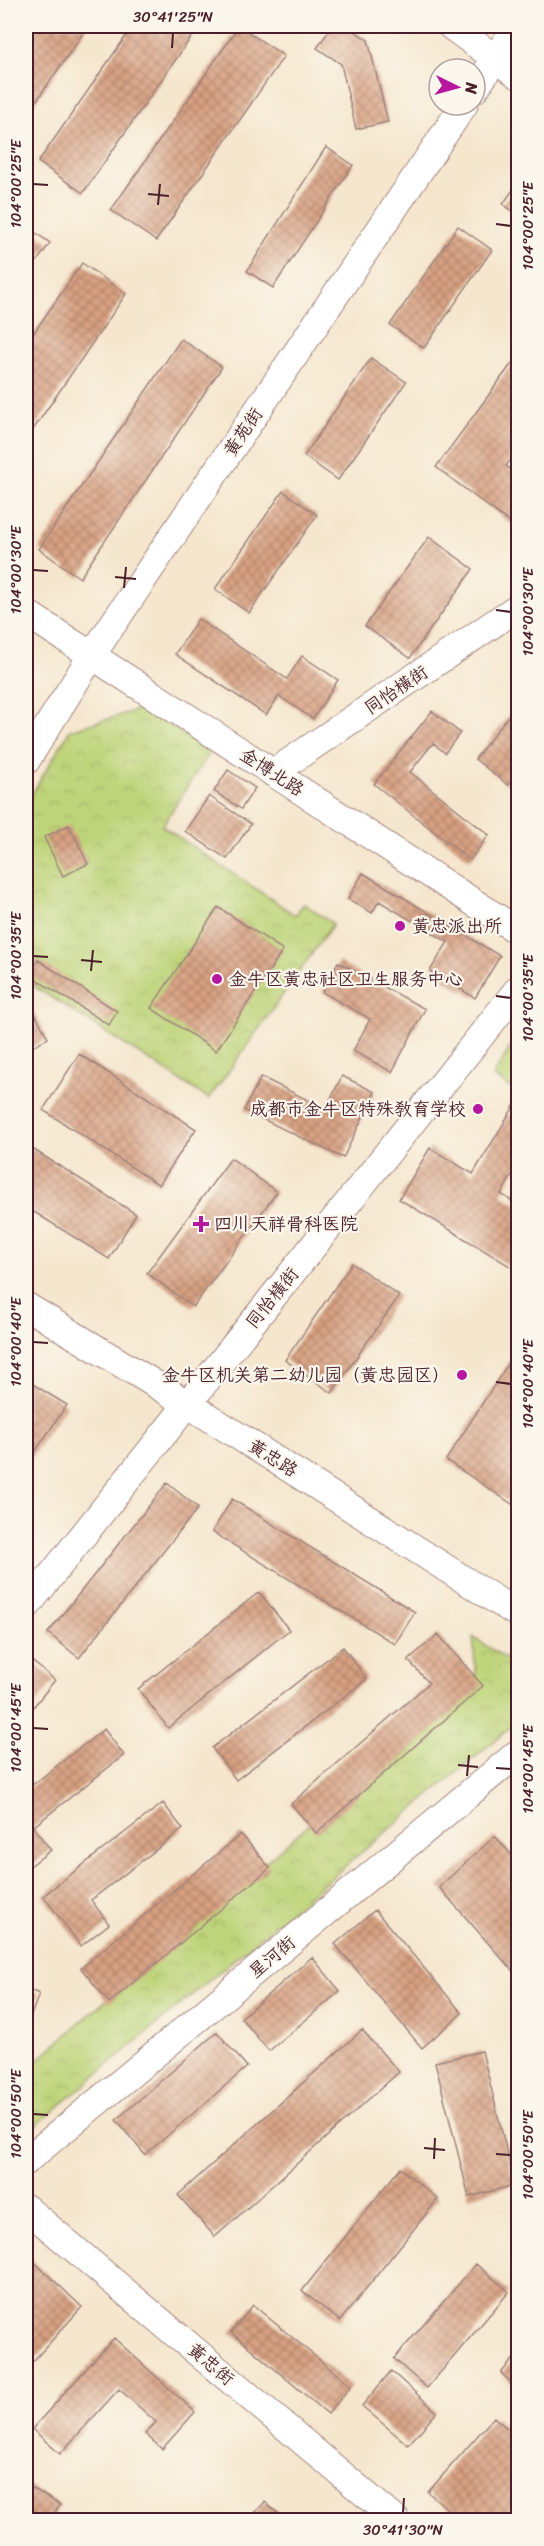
<svg xmlns="http://www.w3.org/2000/svg" width="544" height="2546" font-family="Sriracha,'LXGW WenKai TC',sans-serif">
  <style>
    .park { fill: url(#park-crowns); stroke: #847a52; stroke-width: 1.5 }
    .pitch { fill: #bed479; stroke: #847a52; stroke-width: 1.5 }
    .building { fill: url(#building-cross-hatch) }
    .lines { fill: none; stroke-linecap: round; stroke-linejoin: round }
    .minor-casing { stroke: #a0827c; stroke-width: 29 }
    .minor { stroke: #fff; stroke-width: 27 }
    .ticks { fill: none; stroke: #4a1f2b; stroke-width: 2 }
    .poi-dot { fill: #b5179e; stroke: #fbf7ec; stroke-width: 2 }
    .labels { text-anchor: middle; stroke-width: 4.5; stroke-linejoin: round; paint-order: stroke }
    .street-label { font-size: 18px; fill: #4a1f2b; stroke: #fbf7ec }
    .poi-label { font-size: 18px; fill: #4a1f2b; stroke: #fbf7ec; text-anchor: start }
    .neatline { fill: none; stroke: #4a1f2b; stroke-width: 2 }
    .ticks-label { font-size: 15px; text-anchor: middle; fill: #4a1f2b }
  </style>
  <defs>
    <pattern id="park-crowns" width="20" height="18" patternUnits="userSpaceOnUse" patternTransform="scale(1.5)"><rect width="20" height="18" fill="#bed479"/><path d="M2 6a3 3 0 1 1 6 0M12 15a3 3 0 1 1 6 0" fill="none" stroke="#a5b669"/></pattern>
    <pattern id="building-cross-hatch" width="8" height="8" patternUnits="userSpaceOnUse" patternTransform="scale(1.5)"><rect width="8" height="8" fill="#d8a182"/><path d="M0 0l8 8M0 8l8-8" fill="none" stroke="#b1836b"/></pattern>
  </defs>
  <rect width="100%" height="100%" fill="#fbf7ec"/>
  <filter id="ink" filterUnits="userSpaceOnUse"><feTurbulence type="fractalNoise" baseFrequency=".0167" numOctaves="2"/><feDisplacementMap in="SourceGraphic" scale="12" xChannelSelector="R" yChannelSelector="G"/><feConvolveMatrix kernelMatrix="1 2 1 2 8 2 1 2 1" color-interpolation-filters="sRGB"/></filter>
  <filter id="wash" filterUnits="userSpaceOnUse"><feTurbulence type="fractalNoise" baseFrequency=".008" numOctaves="4" result="noise"/><feDisplacementMap in="SourceGraphic" scale="24" xChannelSelector="R" yChannelSelector="G"/><feGaussianBlur stdDeviation="1.35" result="paint"/><feColorMatrix in="noise" values="0 0 0 0 0 0 0 0 0 0 0 0 0 0 0 0 0 1.4 0 .05"/><feComposite in="paint" operator="in"/></filter>
  <g filter="url(#wash)">
    <rect width="100%" height="100%" fill="#f5e6cd"/>
    <path class="park" d="M 144,708 L 210,752 L 162,826 L 295,915 L 304,904 L 333,924 L 209,1099 L 26,981 L 26,804 L 70,730 Z
      M 473,1637 L 518,1667 L 518,1721 L 26,2134 L 26,2070 L 476,1679 Z"/>
    <path class="pitch" d="M 518,1035 L 518,1093 L 493,1076 Z"/>
    <g id="blocks">
      <path class="building" d="M 26,26 L 88,26 L 26,116 Z
        M 133,26 L 199,26 L 83,193 L 38,162 Z
        M 239,26 L 284,56 L 156,241 L 111,210 Z
        M 332,26 L 347,26 L 368,40 L 388,122 L 356,129 L 341,64 L 317,48 Z
        M 326,147 L 353,165 L 273,288 L 247,271 Z
        M 518,183 L 518,215 L 503,204 Z
        M 26,226 L 50,243 L 26,277 Z
        M 458,226 L 492,250 L 424,348 L 390,325 Z
        M 82,263 L 126,294 L 26,440 L 26,344 Z
        M 181,339 L 222,367 L 80,578 L 39,549 Z
        M 518,355 L 518,449 L 506,466 L 518,475 L 518,529 L 436,467 Z
        M 371,358 L 406,382 L 338,480 L 304,456 Z
        M 283,491 L 317,515 L 249,613 L 215,589 Z
        M 429,537 L 473,569 L 410,658 L 365,626 Z
        M 198,619 L 287,679 L 302,656 L 338,680 L 313,719 L 279,696 L 266,715 L 175,654 Z
        M 518,703 L 518,772 L 508,785 L 475,759 Z
        M 432,711 L 460,733 L 445,753 L 433,743 L 410,772 L 489,835 L 470,860 L 374,784 Z
        M 228,770 L 255,788 L 241,809 L 214,791 Z
        M 209,796 L 251,824 L 227,859 L 185,831 Z
        M 69,825 L 88,864 L 63,876 L 44,837 Z
        M 363,873 L 500,956 L 475,998 L 430,971 L 448,942 L 379,901 L 372,913 L 348,899 Z
        M 218,907 L 283,950 L 216,1051 L 151,1008 Z
        M 38,960 L 117,1011 L 109,1025 L 29,975 Z
        M 338,962 L 425,1009 L 392,1072 L 353,1051 L 370,1019 L 322,992 Z
        M 26,997 L 48,1038 L 26,1050 Z
        M 79,1054 L 196,1129 L 159,1185 L 43,1110 Z
        M 342,1076 L 375,1092 L 343,1158 L 244,1110 L 261,1077 L 326,1109 Z
        M 516,1103 L 518,1104 L 518,1165 L 501,1194 L 518,1205 L 518,1271 L 399,1199 L 430,1148 L 473,1174 Z
        M 26,1145 L 136,1214 L 109,1259 L 26,1207 Z
        M 231,1158 L 277,1192 L 193,1307 L 147,1273 Z
        M 352,1263 L 399,1296 L 332,1393 L 285,1360 Z
        M 518,1348 L 518,1508 L 446,1460 Z
        M 26,1380 L 67,1405 L 26,1465 Z
        M 167,1483 L 198,1508 L 79,1658 L 48,1633 Z
        M 232,1499 L 415,1612 L 395,1644 L 212,1532 Z
        M 259,1592 L 289,1630 L 168,1728 L 138,1689 Z
        M 438,1634 L 483,1686 L 316,1833 L 291,1804 L 429,1683 L 408,1660 Z
        M 343,1647 L 367,1679 L 236,1780 L 212,1748 Z
        M 27,1657 L 55,1680 L 26,1716 L 26,1659 Z
        M 104,1729 L 124,1755 L 33,1827 L 51,1850 L 26,1869 L 26,1790 Z
        M 163,1803 L 183,1829 L 91,1900 L 109,1924 L 81,1946 L 43,1896 Z
        M 241,1834 L 270,1868 L 109,2003 L 81,1968 Z
        M 495,1836 L 518,1862 L 518,1977 L 439,1887 Z
        M 375,1910 L 462,2013 L 422,2048 L 335,1944 Z
        M 312,1957 L 340,1991 L 269,2051 L 241,2018 Z
        M 26,1988 L 39,1994 L 26,2029 Z
        M 362,2030 L 399,2072 L 215,2237 L 178,2195 Z
        M 217,2032 L 247,2067 L 145,2155 L 116,2120 Z
        M 482,2051 L 515,2185 L 469,2197 L 435,2062 Z
        M 400,2168 L 438,2199 L 340,2321 L 302,2291 Z
        M 26,2254 L 82,2307 L 26,2369 Z
        M 476,2264 L 509,2292 L 427,2388 L 394,2359 Z
        M 253,2305 L 351,2386 L 328,2414 L 231,2332 Z
        M 114,2338 L 195,2412 L 162,2449 L 145,2434 L 156,2422 L 119,2389 L 60,2454 L 32,2429 Z
        M 518,2354 L 518,2389 L 501,2373 Z
        M 391,2371 L 437,2412 L 408,2445 L 362,2406 Z
        M 494,2417 L 518,2438 L 518,2520 L 460,2520 L 428,2492 Z
        M 26,2484 L 60,2505 L 50,2520 L 26,2520 Z
        M 265,2502 L 286,2520 L 248,2520 Z"/>
    </g>
  </g>
  <g filter="url(#ink)">
    <use href="#blocks" fill-opacity="0" stroke="#a0827c" stroke-width="1.5"/>
    <g class="lines">
      <g class="minor-casing">
        <path id="minor" d="M 451,26 L 518,75
          M 475,89 L 517,26
          M 26,613 L 518,931
          M 26,761 L 92,655 L 464,105
          M 273,773 L 518,607
          M 26,1306 L 188,1404 L 518,1614
          M 26,1607 L 518,989
          M 26,2161 L 518,1753
          M 26,2208 L 396,2520"/>
      </g>
      <use href="#minor" class="minor"/>
    </g>
  </g>
  <path class="ticks" d="M 172,48 L 173,33M 33,184 L 48,185M 148,194 L 169,196M 158,205 L 160,184M 496,224 L 511,226M 33,570 L 48,571M 115,577 L 136,579M 124,588 L 126,567M 496,610 L 511,612M 33,956 L 48,957M 81,960 L 102,962M 91,971 L 93,950M 496,996 L 511,998M 33,1342 L 48,1343M 496,1382 L 511,1384M 33,1728 L 48,1729M 458,1765 L 478,1767M 496,1768 L 511,1769M 467,1776 L 469,1755M 33,2114 L 48,2115M 424,2148 L 445,2150M 496,2154 L 511,2155M 434,2159 L 435,2138M 403,2513 L 404,2498"/>
  <g class="poi-dot">
    <circle cx="400" cy="926" r="6"/>
    <circle cx="217" cy="979" r="6"/>
    <circle cx="478" cy="1109" r="6"/>
    <path d="M198 1215h6v6h6v6h-6v6h-6v-6h-6v-6h6z"/>
    <circle cx="462" cy="1375" r="6"/>
  </g>
  <g class="labels">
    <g class="street-label">
      <text transform="translate(243 432) rotate(-56)" y="6">黄苑街</text>
      <text transform="translate(396 690) rotate(-34)" y="6">同怡横街</text>
      <text transform="translate(272 772) rotate(33)" y="6">金博北路</text>
      <text transform="translate(272 1298) rotate(-51)" y="6">同怡横街</text>
      <text transform="translate(273 1458) rotate(32)" y="6">黄忠路</text>
      <text transform="translate(272 1957) rotate(-40)" y="6">星河街</text>
      <text transform="translate(211 2364) rotate(40)" y="6">黄忠街</text>
    </g>
    <g class="poi-label">
      <text x="412" y="932">黄忠派出所</text>
      <text x="229" y="985">金牛区黄忠社区卫生服务中心</text>
      <text x="466" y="1115" text-anchor="end">成都市金牛区特殊教育学校</text>
      <text x="214" y="1230">四川天祥骨科医院</text>
      <text x="450" y="1381" text-anchor="end">金牛区机关第二幼儿园（黄忠园区）</text>
    </g>
  </g>
  <rect width="544" height="2546" fill="none" stroke="#fbf7ec" stroke-width="66"/>
  <g transform="translate(457 87) rotate(95)"><circle r="28" fill="#fbf7ec" stroke="#b4a19f" stroke-width="1.5"/>
  <path d="M0-4.5L10 22L0 15L-10 22Z" fill="#b5179e"/>
  <text y="-9" font-size="16" font-weight="bold" text-anchor="middle" fill="#4a1f2b">N</text>
  </g>
  <rect x="33" y="33" width="478" height="2480" class="neatline"/>
  <g class="ticks-label">
    <text x="173" y="22">30°41'25"N</text>
    <text transform="translate(16 184) rotate(-90)" y="5">104°00'25"E</text>
    <text transform="translate(528 226) rotate(-90)" y="5">104°00'25"E</text>
    <text transform="translate(16 570) rotate(-90)" y="5">104°00'30"E</text>
    <text transform="translate(528 612) rotate(-90)" y="5">104°00'30"E</text>
    <text transform="translate(16 956) rotate(-90)" y="5">104°00'35"E</text>
    <text transform="translate(528 998) rotate(-90)" y="5">104°00'35"E</text>
    <text transform="translate(16 1342) rotate(-90)" y="5">104°00'40"E</text>
    <text transform="translate(528 1384) rotate(-90)" y="5">104°00'40"E</text>
    <text transform="translate(16 1728) rotate(-90)" y="5">104°00'45"E</text>
    <text transform="translate(528 1769) rotate(-90)" y="5">104°00'45"E</text>
    <text transform="translate(16 2114) rotate(-90)" y="5">104°00'50"E</text>
    <text transform="translate(528 2155) rotate(-90)" y="5">104°00'50"E</text>
    <text x="403" y="2535">30°41'30"N</text>
  </g>
</svg>
